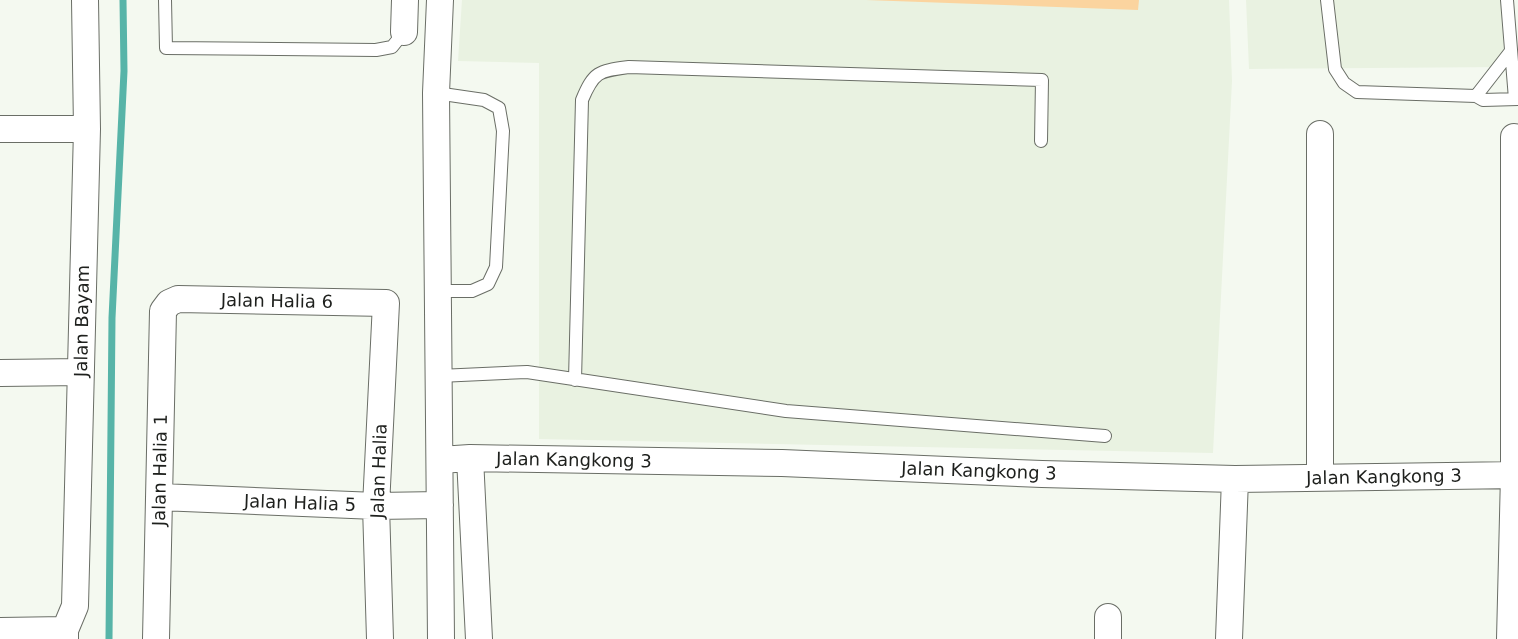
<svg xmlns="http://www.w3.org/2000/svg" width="1518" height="639" font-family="'DejaVu Sans',sans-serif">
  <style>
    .built { fill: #e9f2e1 }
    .pitch { fill: #fbd49f }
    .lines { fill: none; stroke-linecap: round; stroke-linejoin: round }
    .stream { stroke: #57b4a8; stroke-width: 7 }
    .lane-casing { stroke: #6a6e66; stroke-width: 14 }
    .street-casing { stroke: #6a6e66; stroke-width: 28 }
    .lane { stroke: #fff; stroke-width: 12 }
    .street { stroke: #fff; stroke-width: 26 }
    .labels { text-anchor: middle; stroke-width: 4; stroke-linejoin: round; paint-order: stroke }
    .street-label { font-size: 18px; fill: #1e201d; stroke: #fff }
  </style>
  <rect width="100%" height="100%" fill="#f4f9f0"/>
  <path class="built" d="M 462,0 L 1229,0 L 1232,81 L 1213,453 L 539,439 L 539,63 L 458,61 Z
    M 1246,0 L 1501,0 L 1505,67 L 1249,69 Z"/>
  <path class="pitch" d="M 866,0 L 1139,0 L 1138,10 Z"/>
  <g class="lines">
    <path class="stream" d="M 109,639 L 112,318 L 124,71 L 123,0"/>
    <g class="lane-casing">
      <path id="lane" d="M 165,0 L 166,48 L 376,50 L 392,47 L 404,32
        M 1327,0 L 1335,69 L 1344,83 L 1357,92 L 1476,96 L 1483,100 L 1518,99
        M 1507,0 L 1515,99
        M 436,93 L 484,100 L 499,108 L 503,131 L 496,267 L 488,284 L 472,291 L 438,291
        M 1476,96 L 1511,51
        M 439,376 L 527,372 L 786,411 L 1105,436
        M 575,380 L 582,100 C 594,71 599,71 629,67 L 1042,80 L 1041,141"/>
    </g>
    <g class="street-casing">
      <path id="street" d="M 440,0 L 436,93 L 441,639
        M 404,32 L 405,0
        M 0,129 L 87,129
        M 1320,134 L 1320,478
        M 0,373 L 81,372
        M 470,458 L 479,639
        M 440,460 L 470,458 L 782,463 L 1042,474 L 1235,479 L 1518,475
        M 160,497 L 376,506 L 440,505
        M 0,631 L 65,630
        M 65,639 L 65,630 L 75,606 L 87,129 L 85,0
        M 156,639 L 163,311 L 169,303 L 178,299 L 386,303 L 376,506 L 380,639
        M 1108,639 L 1108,617
        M 1229,639 L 1235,479
        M 1510,639 L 1514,475 L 1514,137"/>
    </g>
    <use href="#lane" class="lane"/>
    <use href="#street" class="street"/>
  </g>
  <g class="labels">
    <g class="street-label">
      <text transform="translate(277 301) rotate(1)" y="6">Jalan Halia 6</text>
      <text transform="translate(82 321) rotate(-89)" y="6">Jalan Bayam</text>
      <text transform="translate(574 460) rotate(1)" y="6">Jalan Kangkong 3</text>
      <text transform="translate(160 470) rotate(-89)" y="6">Jalan Halia 1</text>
      <text transform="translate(379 471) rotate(-88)" y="6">Jalan Halia</text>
      <text transform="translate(979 471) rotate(2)" y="6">Jalan Kangkong 3</text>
      <text transform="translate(1384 477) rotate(-1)" y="6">Jalan Kangkong 3</text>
      <text transform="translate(300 503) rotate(2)" y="6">Jalan Halia 5</text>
    </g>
  </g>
</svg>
